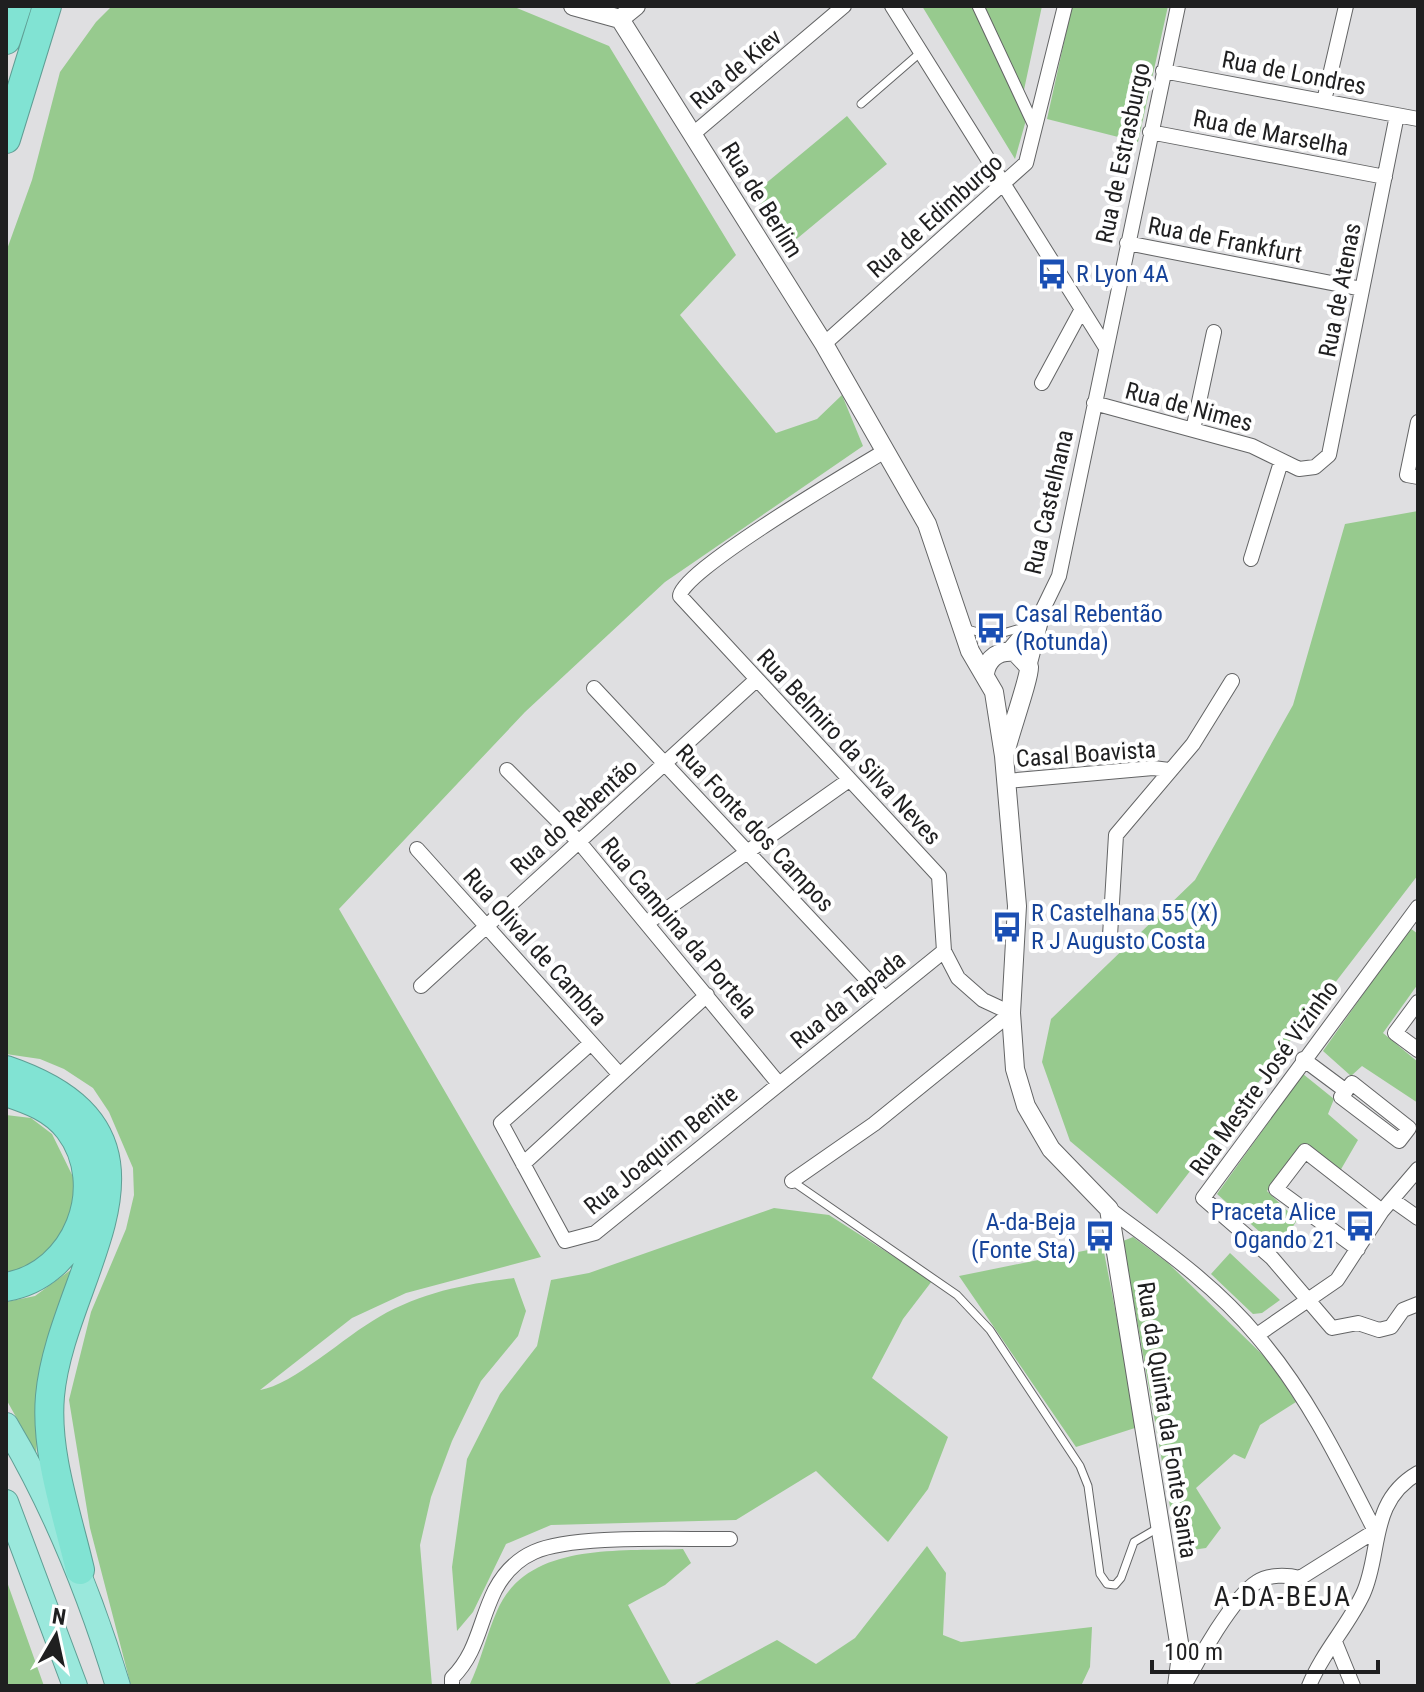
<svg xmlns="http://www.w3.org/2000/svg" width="1424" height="1692" font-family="'Roboto Condensed',sans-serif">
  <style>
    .green { fill: #97ca8e }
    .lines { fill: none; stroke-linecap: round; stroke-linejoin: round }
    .service-casing { stroke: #636465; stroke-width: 9 }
    .pedestrian-casing { stroke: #636465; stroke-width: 13 }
    .minor-casing { stroke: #636465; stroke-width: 16 }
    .tertiary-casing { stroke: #636465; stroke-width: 20 }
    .trunk-casing { stroke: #5f9e94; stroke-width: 26 }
    .motorway-casing { stroke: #5f9e94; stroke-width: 30 }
    .service { stroke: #fff; stroke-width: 7 }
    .pedestrian { stroke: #fff; stroke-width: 11 }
    .minor { stroke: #fff; stroke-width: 14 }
    .tertiary { stroke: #fff; stroke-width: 18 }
    .trunk { stroke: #9ae8dc; stroke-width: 24 }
    .motorway { stroke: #81e3d3; stroke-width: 28 }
    .labels { text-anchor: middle; stroke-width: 8; stroke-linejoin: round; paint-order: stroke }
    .street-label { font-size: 24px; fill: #1f1f20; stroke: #fff }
    .transit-label { font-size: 24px; fill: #164399; stroke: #fff; text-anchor: start }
    .quarter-label { font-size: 28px; letter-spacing: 2px; fill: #1f1f20; stroke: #fff }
  </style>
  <rect width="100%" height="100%" fill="#dfdfe1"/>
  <path class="green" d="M 112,6 L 512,6 L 609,46 L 736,255 L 680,315 L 776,433 L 817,419 L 842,395 L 863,446 L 665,582 L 525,712 L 339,909 L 541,1257 L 406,1293 L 352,1318 L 260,1390 C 293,1385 345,1336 379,1317 C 422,1292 466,1284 514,1278 L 526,1311 L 518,1336 L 481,1381 L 452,1441 L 431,1497 L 420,1545 L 432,1686 L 131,1686 L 90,1528 L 69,1400 L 91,1312 L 126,1229 L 134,1195 L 133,1168 L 109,1112 L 93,1088 L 64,1069 L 40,1059 L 6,1054 L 6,252 L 32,180 L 60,72 L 96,22 Z
    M 922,6 L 1042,6 L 1022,99 L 1028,113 L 1015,159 Z
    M 1072,6 L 1168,6 L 1138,142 L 1047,119 Z
    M 847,116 L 887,164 L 793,242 L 753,194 Z
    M 1418,511 L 1418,875 L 1157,1214 L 1070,1141 L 1042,1062 L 1051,1019 L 1195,880 L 1293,705 L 1345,524 Z
    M 1410,928 L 1418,934 L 1418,984 L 1383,1033 L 1418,1062 L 1418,1103 L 1362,1066 L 1351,1076 L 1323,1051 Z
    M 1303,1074 L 1334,1099 L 1328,1114 L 1358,1140 L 1340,1171 L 1304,1143 L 1267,1191 L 1297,1220 L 1279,1249 L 1217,1194 Z
    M 6,1115 L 31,1118 L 52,1134 L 76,1183 L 73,1215 L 41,1265 L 6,1276 Z
    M 774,1208 L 829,1215 L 932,1281 L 903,1319 L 872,1378 L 948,1437 L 928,1489 L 888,1542 L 816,1471 L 736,1520 L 551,1525 L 506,1544 L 473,1612 L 457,1631 L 452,1567 L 467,1459 L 500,1394 L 537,1346 L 551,1280 L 589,1273 Z
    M 1133,1237 L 1168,1263 L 1269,1361 L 1296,1402 L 1260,1425 L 1245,1459 L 1234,1454 L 1196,1488 L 1221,1528 L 1206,1548 L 1178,1552 L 1123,1241 Z
    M 1103,1247 L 1138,1427 L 1076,1447 L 959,1276 Z
    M 1230,1253 L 1280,1300 L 1262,1313 L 1253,1314 L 1211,1274 Z
    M 72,1269 L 44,1373 L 36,1453 L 6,1399 L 6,1302 L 35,1296 Z
    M 927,1546 L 946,1573 L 943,1635 L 961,1642 L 1092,1627 L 1090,1667 L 1081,1686 L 691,1686 L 777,1640 L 816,1664 L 855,1638 Z
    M 683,1549 L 691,1563 L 665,1585 L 628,1605 L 672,1686 L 469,1686 C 481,1662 486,1635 497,1611 C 527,1541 620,1552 683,1549 Z
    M 6,1579 L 44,1686 L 6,1686 Z"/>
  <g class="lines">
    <g class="service-casing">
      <path id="service" d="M 861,104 L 921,52
        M 967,629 L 993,636 L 1024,627
        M 792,1181 L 957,1295 L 990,1330 L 1080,1466 L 1088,1486 L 1100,1574 L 1107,1584 L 1115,1585 L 1121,1578 L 1134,1542 L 1158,1528"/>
    </g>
    <g class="pedestrian-casing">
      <path id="pedestrian" d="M 978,6 L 1035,128"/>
    </g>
    <g class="minor-casing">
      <path id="minor" d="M 892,6 L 1105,346
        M 1163,71 L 1418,119
        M 1324,101 L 1346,6
        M 1150,132 L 1385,177
        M 693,134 L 844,6
        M 1127,243 L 1362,289
        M 824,344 L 1026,163 L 1065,6
        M 1042,383 L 1082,309
        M 1094,403 L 1252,446 L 1299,469 L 1315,467 L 1329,455 L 1397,115
        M 1418,422 L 1407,475 L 1418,477
        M 1193,430 L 1214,332
        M 1251,559 L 1281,462
        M 1008,651 L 1043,609 L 1059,576 L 1178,6
        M 1029,667 L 1043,613
        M 594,688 L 885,999
        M 507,770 L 580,843 L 779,1084
        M 1006,781 L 1153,768 L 1169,770
        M 417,849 L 620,1075
        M 1418,907 L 1203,1198 L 1272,1258 L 1332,1328 L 1358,1323 L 1379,1330 L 1391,1327 L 1403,1310 L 1418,1304
        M 647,923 L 849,780
        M 1110,936 L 1116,835 L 1193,744 L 1232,681
        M 421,986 L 756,680
        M 1418,1002 L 1395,1033 L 1418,1050
        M 591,1043 L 501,1123 L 565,1241 L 595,1233 L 944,951
        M 1303,1059 L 1346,1091
        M 1352,1083 L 1409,1128 L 1399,1141 L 1341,1097 Z
        M 523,1164 L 707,995
        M 792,1181 L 874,1124 L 1011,1013 L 983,1000 L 958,978 L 944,951 L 939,876 L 680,596 C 680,572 855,469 885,451
        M 1394,1201 L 1418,1218
        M 1109,1209 C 1162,1248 1216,1286 1258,1337 C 1307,1394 1341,1464 1375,1531
        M 1358,1249 L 1276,1189 L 1305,1151 L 1382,1211
        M 1257,1335 L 1337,1280 L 1382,1211 L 1418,1169
        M 1335,1642 L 1353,1686
        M 452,1686 L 452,1678 C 478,1652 479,1622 495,1590 C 504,1573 516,1560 534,1552 C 573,1534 683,1540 730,1539
        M 1184,1686 C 1197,1661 1234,1596 1257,1582 C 1268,1574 1288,1575 1300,1578 L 1375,1531
        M 1309,1686 C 1322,1653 1348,1626 1363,1594 C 1382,1553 1368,1502 1418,1473"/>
    </g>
    <g class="tertiary-casing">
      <path id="tertiary" d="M 573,6 L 620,19 L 824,344 L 927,524 L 970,651 L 994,692 L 1004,756 L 1017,906 L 1011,1013 L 1015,1069 L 1026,1106 L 1051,1149 L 1109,1209 L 1181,1655 L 1177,1686
        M 620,19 L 636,6
        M 985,673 C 988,657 999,650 1015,652 L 1029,667 C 1030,676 1010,733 1006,750"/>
    </g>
    <g class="trunk-casing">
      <path id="trunk" d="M 6,1425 C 55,1507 90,1594 118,1686
        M 6,1502 L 75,1686"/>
    </g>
    <g class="motorway-casing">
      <path id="motorway" d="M 6,40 L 17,6
        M 6,139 L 47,6
        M 6,1070 C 197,1135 61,1272 50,1396 C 45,1453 67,1514 80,1570
        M 6,1092 C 30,1100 53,1108 69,1129 C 112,1186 77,1275 6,1287"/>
    </g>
    <use href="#service" class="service"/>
    <use href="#pedestrian" class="pedestrian"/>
    <use href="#minor" class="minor"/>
    <use href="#tertiary" class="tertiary"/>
    <use href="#trunk" class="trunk"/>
    <use href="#motorway" class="motorway"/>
  </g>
  <defs>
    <g id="bus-bare" transform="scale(2.4)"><path d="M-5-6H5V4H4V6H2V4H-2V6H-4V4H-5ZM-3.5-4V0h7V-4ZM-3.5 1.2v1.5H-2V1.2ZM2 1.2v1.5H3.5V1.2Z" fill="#1a4fb4" stroke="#fff" stroke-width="2.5" paint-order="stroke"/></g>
  </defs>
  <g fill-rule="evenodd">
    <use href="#bus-bare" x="1052" y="274"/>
    <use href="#bus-bare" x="991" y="628"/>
    <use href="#bus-bare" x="1007" y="927"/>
    <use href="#bus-bare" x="1360" y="1226"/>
    <use href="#bus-bare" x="1100" y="1236"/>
  </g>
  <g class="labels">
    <g class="street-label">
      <text transform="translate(736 69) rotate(-40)" y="8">Rua de Kiev</text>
      <text transform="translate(1294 73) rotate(11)" y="8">Rua de Londres</text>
      <text transform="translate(1271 133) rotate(11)" y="8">Rua de Marselha</text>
      <text transform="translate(1123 153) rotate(-78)" y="8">Rua de Estrasburgo</text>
      <text transform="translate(762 200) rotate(58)" y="8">Rua de Berlim</text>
      <text transform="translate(935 216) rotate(-42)" y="8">Rua de Edimburgo</text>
      <text transform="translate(1225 240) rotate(11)" y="8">Rua de Frankfurt</text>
      <text transform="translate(1340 290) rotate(-79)" y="8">Rua de Atenas</text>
      <text transform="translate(1189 407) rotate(15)" y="8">Rua de Nimes</text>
      <text transform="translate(1049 502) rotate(-77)" y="8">Rua Castelhana</text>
      <text transform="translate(849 747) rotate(47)" y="8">Rua Belmiro da Silva Neves</text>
      <text transform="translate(1086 754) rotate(-4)" y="8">Casal Boavista</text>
      <text transform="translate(574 817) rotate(-42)" y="8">Rua do Rebentão</text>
      <text transform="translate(755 828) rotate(47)" y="8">Rua Fonte dos Campos</text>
      <text transform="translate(679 928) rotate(50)" y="8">Rua Campina da Portela</text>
      <text transform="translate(535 947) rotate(48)" y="8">Rua Olival de Cambra</text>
      <text transform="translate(848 1000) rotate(-39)" y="8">Rua da Tapada</text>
      <text transform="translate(1264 1078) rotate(-54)" y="8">Rua Mestre José Vizinho</text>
      <text transform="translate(661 1150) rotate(-39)" y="8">Rua Joaquim Benite</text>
      <text transform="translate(1167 1420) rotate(81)" y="8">Rua da Quinta da Fonte Santa</text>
    </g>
    <g class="transit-label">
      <text x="1076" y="282">R Lyon 4A</text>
      <text x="1015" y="622">Casal Rebentão<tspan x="1015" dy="28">(Rotunda)</tspan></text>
      <text x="1031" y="921">R Castelhana 55 (X)<tspan x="1031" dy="28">R J Augusto Costa</tspan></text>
      <text x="1336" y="1220" text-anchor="end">Praceta Alice<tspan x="1336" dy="28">Ogando 21</tspan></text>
      <text x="1076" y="1230" text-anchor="end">A-da-Beja<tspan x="1076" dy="28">(Fonte Sta)</tspan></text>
    </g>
    <g class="quarter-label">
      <text x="1283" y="1606">A-DA-BEJA</text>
    </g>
  </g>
  <rect width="1424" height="1692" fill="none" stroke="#1f1f20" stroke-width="16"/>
  <g transform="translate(56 1636) rotate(9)" stroke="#ffffff" stroke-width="6" paint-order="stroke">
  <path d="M0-6L14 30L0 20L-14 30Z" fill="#1f1f20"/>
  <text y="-12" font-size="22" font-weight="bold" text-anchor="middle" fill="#1f1f20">N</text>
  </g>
  <path d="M1152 1660v12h226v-12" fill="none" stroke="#1f1f20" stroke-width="4"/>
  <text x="1164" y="1660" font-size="24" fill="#1f1f20" stroke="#ffffff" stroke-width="6" paint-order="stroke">100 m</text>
</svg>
